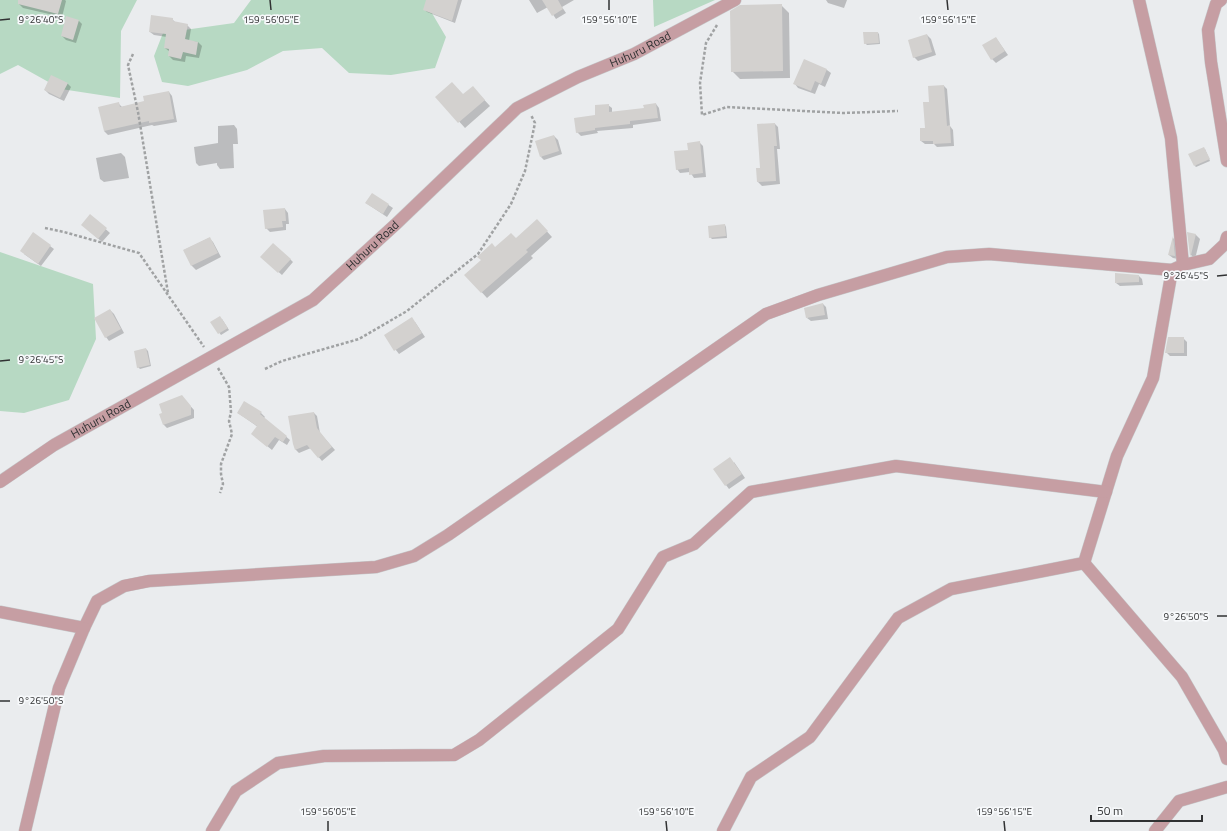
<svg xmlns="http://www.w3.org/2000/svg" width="1227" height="831" font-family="'Titillium Web',sans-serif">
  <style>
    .green { fill: #b7d9c3 }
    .shadow { fill: #0003 }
    .building { fill: #d3d1cf }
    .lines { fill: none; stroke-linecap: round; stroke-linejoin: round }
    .minor-casing { stroke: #c5c7c9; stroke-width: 13 }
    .path { stroke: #a0a2a3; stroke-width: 2.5; stroke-dasharray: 3 2; stroke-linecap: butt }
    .minor { stroke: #c69ea3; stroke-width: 12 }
    .ticks { fill: none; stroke: #313233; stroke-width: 1.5 }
    .labels { text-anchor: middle; stroke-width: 3.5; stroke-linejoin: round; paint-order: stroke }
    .street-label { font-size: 12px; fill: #313233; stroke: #f7f9fb }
    .ticks-label { font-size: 10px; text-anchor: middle; fill: #313233; stroke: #f7f9fb; stroke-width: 3.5; stroke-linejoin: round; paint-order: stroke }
  </style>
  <rect width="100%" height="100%" fill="#eaecee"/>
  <path class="green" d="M 0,0 L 137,0 L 121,31 L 120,98 L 61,89 L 18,65 L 0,74 Z
    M 251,0 L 426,0 L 426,3 L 446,37 L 435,68 L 391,75 L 349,73 L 322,48 L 283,51 L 247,70 L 188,86 L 162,82 L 154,56 L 163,33 L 234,23 Z
    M 653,0 L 715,0 L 654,27 Z
    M 0,252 L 93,284 L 96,339 L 69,400 L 24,413 L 0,411 Z"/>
  <path class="shadow" d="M 20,0 L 65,0 L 66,1 L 62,17 L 23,8 L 19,4 Z
    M 427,0 L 462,0 L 455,23 L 427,12 L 424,9 Z
    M 529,0 L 574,0 L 562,7 L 566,13 L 556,19 L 548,7 L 537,13 Z
    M 826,0 L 847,0 L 844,8 L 828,3 Z
    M 781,5 L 789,13 L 790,78 L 740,79 L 732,71 Z
    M 172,19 L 176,23 L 187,25 L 191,29 L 189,41 L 198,42 L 202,46 L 199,58 L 186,56 L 185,62 L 173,60 L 169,56 L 170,52 L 165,48 L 167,37 L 154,35 L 150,32 Z
    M 78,20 L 82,24 L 76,43 L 66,40 L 62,36 Z
    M 878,33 L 879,34 L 880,44 L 867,45 L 865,43 Z
    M 927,35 L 931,39 L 936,55 L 918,61 L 914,57 Z
    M 996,38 L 1008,55 L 996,63 L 992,59 Z
    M 804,61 L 827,70 L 831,73 L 825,87 L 819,84 L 815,94 L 798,88 L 795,84 Z
    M 67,83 L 71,87 L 64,101 L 49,94 L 45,90 Z
    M 944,86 L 947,89 L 950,126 L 953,130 L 954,146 L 937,147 L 934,144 L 925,144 L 921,141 Z
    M 169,92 L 172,96 L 177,122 L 154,126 L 152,125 L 108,135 L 104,131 L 118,103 L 122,107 L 146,102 Z
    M 478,93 L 490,106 L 465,128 L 437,97 L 463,95 Z
    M 656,104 L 659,108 L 661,121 L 633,125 L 633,128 L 597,131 L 598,133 L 581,136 L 577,132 L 608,105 L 612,108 L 612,113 L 645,109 Z
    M 775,124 L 778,127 L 780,149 L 777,149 L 780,184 L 762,186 L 758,182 Z
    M 234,125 L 237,129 L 238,144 L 233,144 L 234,168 L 220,169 L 217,165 L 217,163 L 199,166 L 196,163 L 194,147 L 218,143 L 218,126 Z
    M 554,136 L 558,140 L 562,154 L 544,160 L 541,157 Z
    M 699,142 L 703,146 L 706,177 L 694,178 L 690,172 L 680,173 L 677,169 Z
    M 1205,149 L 1210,161 L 1196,167 L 1195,166 Z
    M 121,153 L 125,157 L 129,178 L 104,182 L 100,179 L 96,158 Z
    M 372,194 L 393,208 L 387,217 L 366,203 Z
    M 285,209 L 288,213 L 289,224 L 286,224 L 286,230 L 270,232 L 266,228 Z
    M 90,215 L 110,233 L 102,242 L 86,228 Z
    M 725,225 L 726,227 L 727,238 L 712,239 L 710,237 Z
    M 542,226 L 552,237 L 531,256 L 533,258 L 487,298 L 466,275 L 495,248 Z
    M 34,234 L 54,249 L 41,266 L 24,254 Z
    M 1189,234 L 1196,235 L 1200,239 L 1195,259 L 1191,255 Z
    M 209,238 L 213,242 L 221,257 L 196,270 L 192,266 L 184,250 Z
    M 1173,238 L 1176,241 L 1178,259 L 1173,258 L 1169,255 Z
    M 262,257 L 290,259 L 293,262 L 282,275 Z
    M 1139,276 L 1142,279 L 1143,285 L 1120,286 L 1116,283 Z
    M 823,304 L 826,307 L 828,319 L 811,321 L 807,318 Z
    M 110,310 L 114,314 L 124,333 L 109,341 L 106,337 Z
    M 222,319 L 229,330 L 221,335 L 212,323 Z
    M 415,322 L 425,337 L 399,354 L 385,336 Z
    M 1183,338 L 1187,342 L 1187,356 L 1170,356 L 1166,352 Z
    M 146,349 L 148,351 L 151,366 L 140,369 L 138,367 Z
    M 185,400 L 194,410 L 194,418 L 167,428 L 164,425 L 160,415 Z
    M 245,403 L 261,413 L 265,417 L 264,418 L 290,440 L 287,445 L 279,440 L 272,450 L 256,437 L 258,427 L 238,413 Z
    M 314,413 L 317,416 L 320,433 L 335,450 L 322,461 L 311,448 L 299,453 L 296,450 L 294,444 Z
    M 734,462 L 745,478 L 729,489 L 726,485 Z"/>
  <path class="building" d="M 18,0 L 62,0 L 58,14 L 18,4 Z
    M 426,0 L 458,0 L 452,21 L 423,10 Z
    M 542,0 L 558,0 L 563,9 L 552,16 Z
    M 782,4 L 783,71 L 731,72 L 730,11 L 740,5 Z
    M 151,15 L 173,18 L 173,21 L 188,24 L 185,39 L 198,42 L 196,55 L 183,52 L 181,59 L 168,56 L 169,49 L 164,48 L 166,34 L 149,32 Z
    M 66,16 L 79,20 L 73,40 L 61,36 Z
    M 863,32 L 878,32 L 879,43 L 864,44 Z
    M 927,34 L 932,52 L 913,58 L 908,40 Z
    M 996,37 L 1005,51 L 991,60 L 982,45 Z
    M 804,59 L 827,69 L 821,84 L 815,81 L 811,91 L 793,84 Z
    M 51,75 L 68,83 L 60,98 L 44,90 Z
    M 452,82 L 463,94 L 473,86 L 485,100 L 458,123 L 435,97 Z
    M 944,85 L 947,126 L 950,125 L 951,143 L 933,144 L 933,141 L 920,141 L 920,128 L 925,128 L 923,102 L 929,102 L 928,86 Z
    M 169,91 L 174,119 L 149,123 L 149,121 L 104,131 L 98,107 L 119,102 L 120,107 L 144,101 L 143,96 Z
    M 656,103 L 658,118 L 630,121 L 630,124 L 595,128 L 595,130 L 576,133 L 574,118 L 595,115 L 595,105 L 609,104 L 609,112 L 644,108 L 643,105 Z
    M 775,123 L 777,146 L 774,146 L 776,181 L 757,182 L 756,168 L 760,168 L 757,124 Z
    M 554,135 L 559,151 L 540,157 L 535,141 Z
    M 700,141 L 703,173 L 689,175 L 689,168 L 676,170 L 674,151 L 688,150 L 687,143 Z
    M 1204,147 L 1210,159 L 1194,166 L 1188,154 Z
    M 372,193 L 389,204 L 383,214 L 365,203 Z
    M 285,208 L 286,221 L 282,221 L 283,227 L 265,229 L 263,210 Z
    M 90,214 L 107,228 L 98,239 L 81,225 Z
    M 537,219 L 548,231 L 526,250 L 528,252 L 481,293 L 464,275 L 481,260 L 477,257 L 492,243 L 495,247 L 511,233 L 516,238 Z
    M 725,224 L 726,236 L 709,238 L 708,226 Z
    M 33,232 L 51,245 L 38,264 L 20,251 Z
    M 1187,232 L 1196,234 L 1191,255 L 1190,256 Z
    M 1173,236 L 1175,256 L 1168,255 Z
    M 210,237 L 218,253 L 191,266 L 183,250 Z
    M 273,243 L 291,259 L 278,273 L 260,257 Z
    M 1115,273 L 1139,275 L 1139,282 L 1115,283 Z
    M 823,303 L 825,315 L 806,318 L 804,308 Z
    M 110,309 L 121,329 L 105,338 L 94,318 Z
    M 220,316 L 228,328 L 218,334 L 210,322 Z
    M 412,317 L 422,333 L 394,351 L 384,335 Z
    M 1168,337 L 1184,337 L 1184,353 L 1165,353 Z
    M 146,348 L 150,365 L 137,368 L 134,351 Z
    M 182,395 L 191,406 L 191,415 L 163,425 L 159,414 L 162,413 L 159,404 Z
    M 244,401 L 262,412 L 260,414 L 287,436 L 283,442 L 275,437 L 267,447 L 251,434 L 257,426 L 237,413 Z
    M 314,412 L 317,428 L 332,447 L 318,458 L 307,445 L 295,450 L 293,444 L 288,416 Z
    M 730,457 L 742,474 L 725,486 L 713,469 Z"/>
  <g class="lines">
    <g class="minor-casing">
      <g id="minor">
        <path d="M 1139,0 L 1171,138 L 1183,265 L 1172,270"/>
        <path d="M 1221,0 L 1216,4 L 1208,30 L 1211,62 L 1227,161"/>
        <path d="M 1183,265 L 1209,259 L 1225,244 L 1227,237"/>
        <path id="s1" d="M 0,482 L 54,445 L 313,300 L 397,223 L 517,108 L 578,77 L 634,54 L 735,0"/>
        <path d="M 1084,563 L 1182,677 L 1224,750 L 1227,759"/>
        <path d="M 0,612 L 84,628 L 97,601 L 124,586 L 149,581 L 376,567 L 414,556 L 448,535 L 766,314 L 818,295 L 947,257 L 989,254 L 1172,270 L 1153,378 L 1117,456 L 1084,563 L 951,589 L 898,618 L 810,737 L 751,777 L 723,831"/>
        <path d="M 25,831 L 59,688 L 84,628"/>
        <path d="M 212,831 L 236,791 L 278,763 L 324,756 L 454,755 L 479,740 L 618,629 L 663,557 L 694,544 L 751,492 L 896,466 L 1106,492"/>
        <path d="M 1155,831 L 1179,801 L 1227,787"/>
      </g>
    </g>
    <path class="path" d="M 717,25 L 706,43 L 700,83 L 702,115 L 727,107 L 843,113 L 898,111
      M 133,54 L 128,65 L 138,112 L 168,293
      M 45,228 L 64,232 L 139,253 L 204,347
      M 218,368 L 229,387 L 231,412 L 229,421 L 232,434 L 221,464 L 221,474 L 223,484 L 220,493
      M 265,369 L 282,361 L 359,339 L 407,311 L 478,254 L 511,204 L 525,171 L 535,123 L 531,115"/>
    <use href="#minor" class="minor"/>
  </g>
  <path class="ticks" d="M 270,0 L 271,10M 609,0 L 609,10M 947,0 L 948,10M 0,20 L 10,19M 1217,276 L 1227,275M 0,361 L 10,360M 1217,616 L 1227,616M 0,701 L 10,701M 328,821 L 328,831M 666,821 L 667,831M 1004,821 L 1005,831"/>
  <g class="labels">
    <g class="street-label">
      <text dy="4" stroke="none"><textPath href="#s1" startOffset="779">Huhuru Road</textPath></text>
      <text dy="4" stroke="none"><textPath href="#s1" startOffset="443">Huhuru Road</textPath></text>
      <text dy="4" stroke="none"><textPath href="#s1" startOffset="119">Huhuru Road</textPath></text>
    </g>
  </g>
  <g class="ticks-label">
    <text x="41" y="23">9°26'40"S</text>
    <text x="271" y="23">159°56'05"E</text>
    <text x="609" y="23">159°56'10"E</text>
    <text x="948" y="23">159°56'15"E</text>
    <text x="1186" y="279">9°26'45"S</text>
    <text x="41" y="363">9°26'45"S</text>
    <text x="1186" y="620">9°26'50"S</text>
    <text x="41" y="704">9°26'50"S</text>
    <text x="328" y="815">159°56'05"E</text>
    <text x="666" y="815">159°56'10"E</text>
    <text x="1004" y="815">159°56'15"E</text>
  </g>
  <path d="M1091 815v6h111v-6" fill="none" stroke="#313233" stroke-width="2"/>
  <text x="1097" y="815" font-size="12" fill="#313233" stroke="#f7f9fb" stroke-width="3" paint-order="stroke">50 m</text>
</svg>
